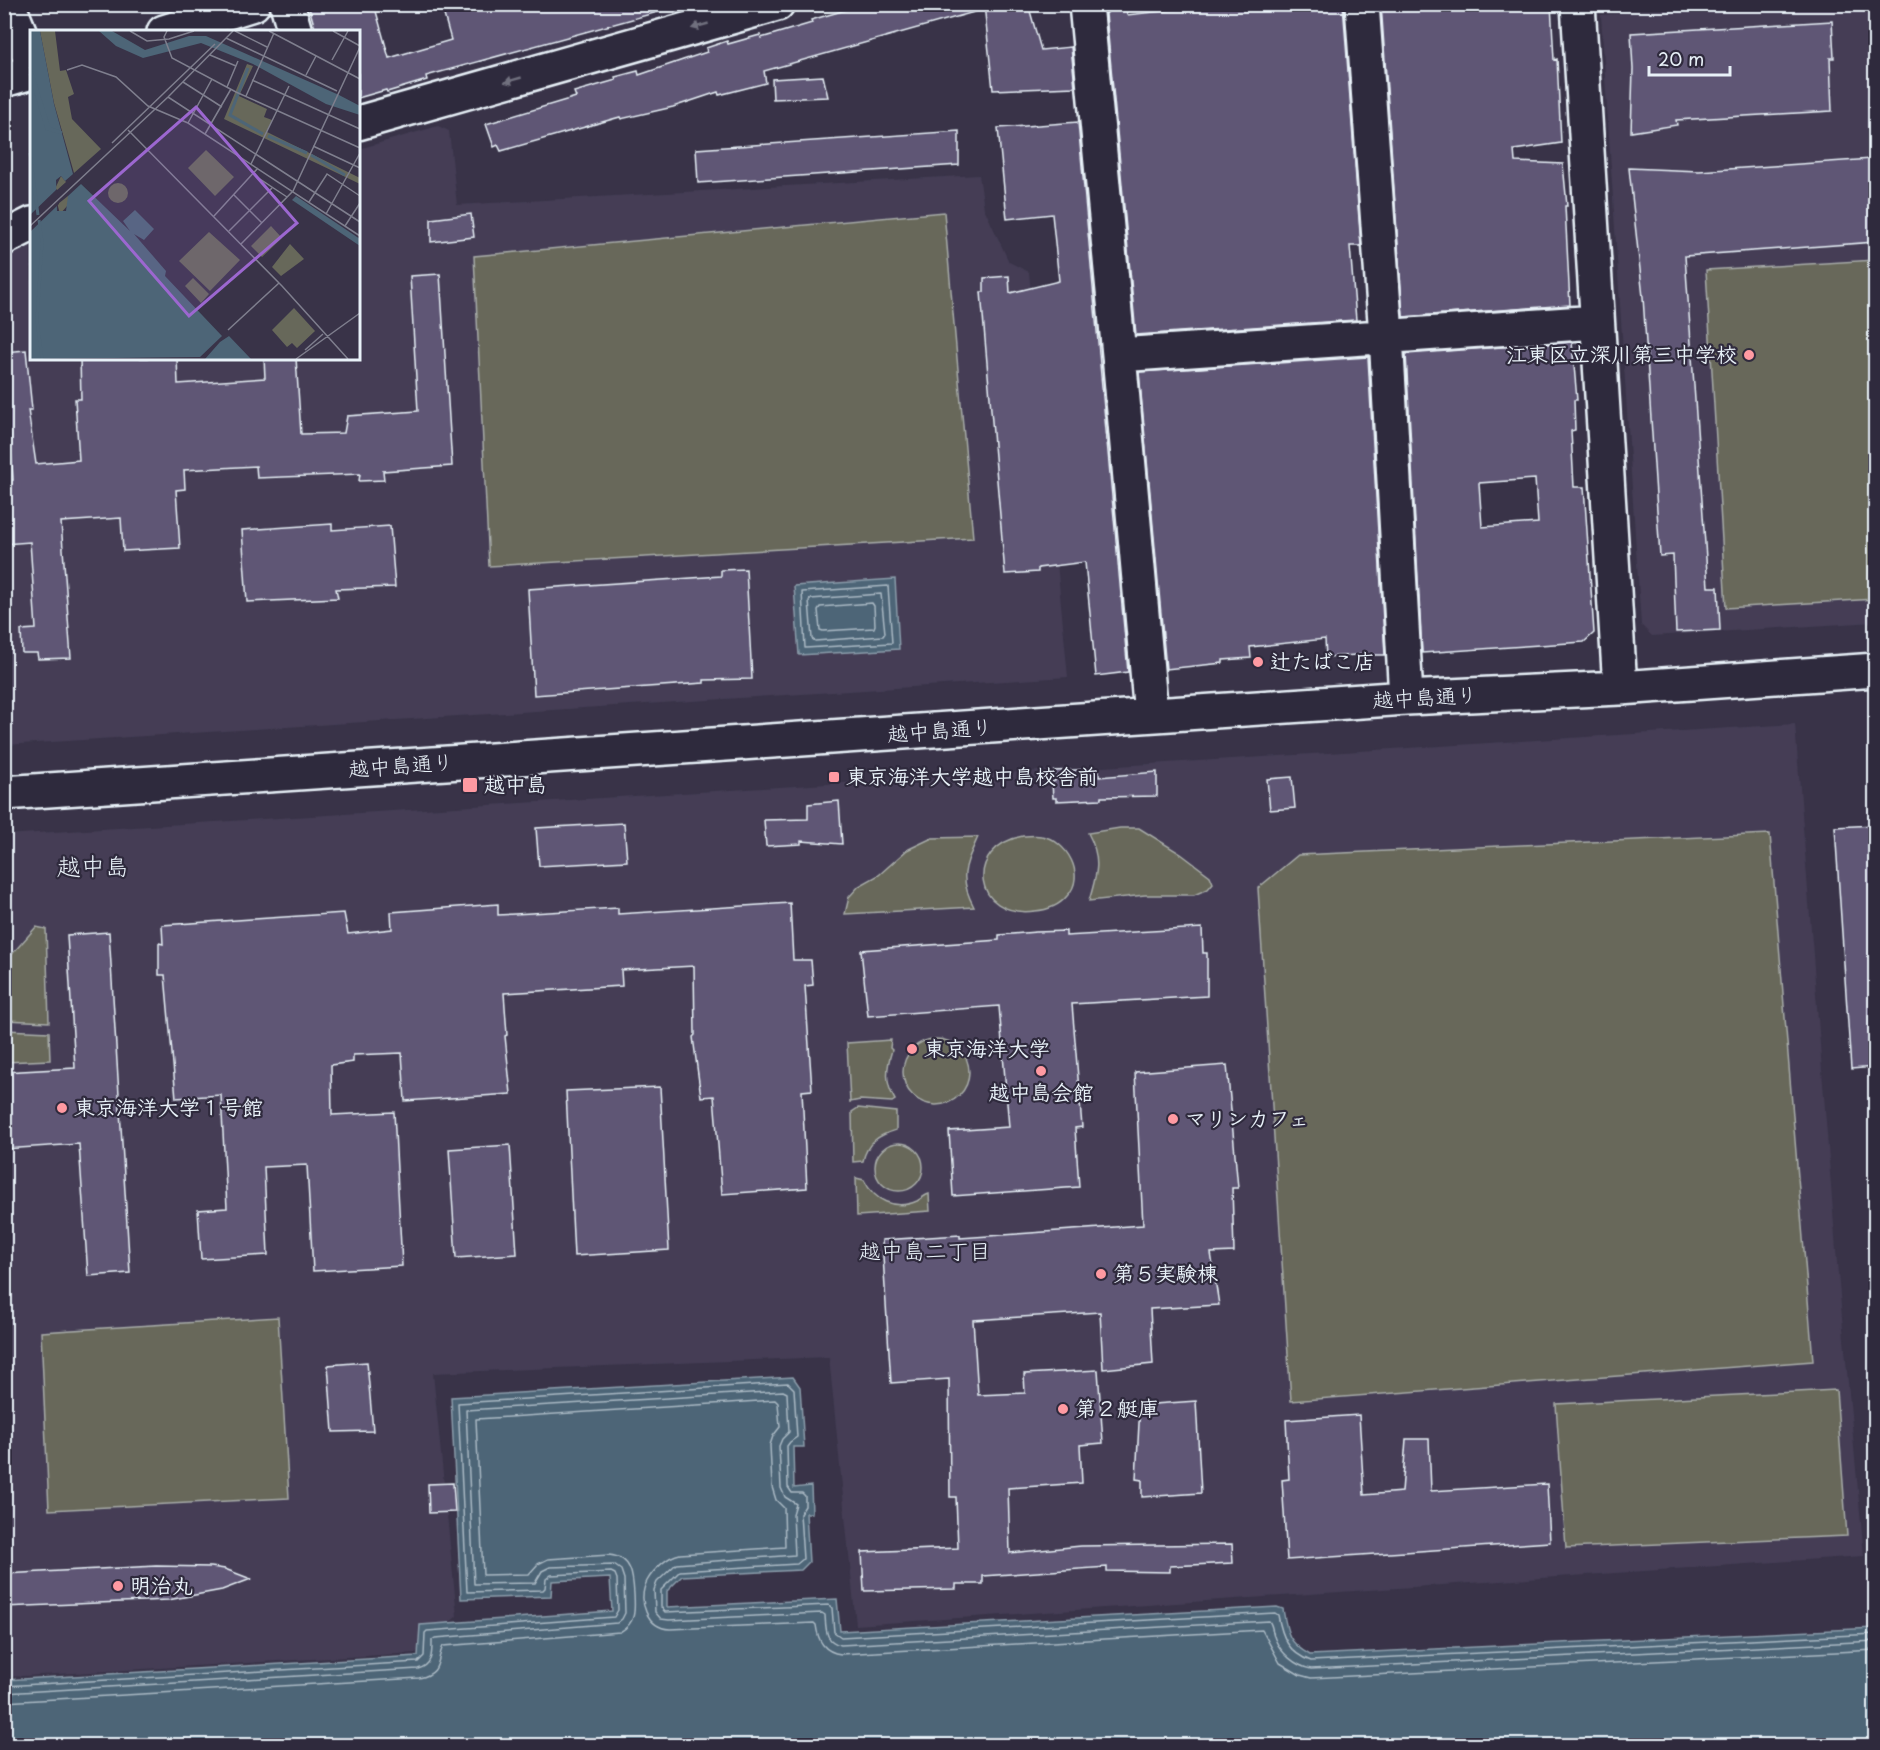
<svg xmlns="http://www.w3.org/2000/svg" width="1880" height="1750" font-family="'Playpen Sans','Klee One',sans-serif">
  <style>
    .built { fill: #443e55 }
    .green { fill: #67685a; stroke: #a8aca9; stroke-width: 1.5 }
    .water { fill: #4d6577; stroke: #8b9dab; stroke-width: 1.5 }
    .lines { fill: none; stroke-linecap: round; stroke-linejoin: round }
    .shore { stroke: #aab9c4; stroke-width: 1.5 }
    .building { fill: #5f5774; stroke: #e8f1f8; stroke-width: 1.5; fill-rule: evenodd }
    .minor-casing { stroke: #e8f1f8; stroke-width: 38 }
    .minor { stroke: #2f2a3d; stroke-width: 33 }
    .oneway { fill: #70707e }
    .poi-dot { fill: #ff9aa2; stroke: #2f2a3d; stroke-width: 2 }
    .labels { text-anchor: middle; stroke-width: 4.5; stroke-linejoin: round; paint-order: stroke }
    .poi-label { font-size: 21px; font-weight: bold; fill: #e8f1f8; stroke: #2f2a3d; text-anchor: start }
    .street-label { font-size: 21px; fill: #e8f1f8; stroke: #2f2a3d }
    .neighbourhood-label { font-size: 22px; fill: #e8f1f8; stroke: #2f2a3d }
    .quarter-label { font-size: 24px; fill: #e8f1f8; stroke: #2f2a3d }
    .inset-river { fill: none; stroke: #4d6577; stroke-width: 3 }
    .inset-road { fill: none; stroke: #7f7f8e; stroke-width: 1.5 }
    .view { fill: #9c67d0; fill-opacity: 0.15; stroke: #9c67d0; stroke-width: 3 }
    .inset-edge { fill: none; stroke: #e8f1f8; stroke-width: 3 }
  </style>
  <rect width="100%" height="100%" fill="#393348"/>
  <filter id="ink" filterUnits="userSpaceOnUse"><feTurbulence type="fractalNoise" baseFrequency=".0167" numOctaves="2"/><feDisplacementMap in="SourceGraphic" scale="12" xChannelSelector="R" yChannelSelector="G"/><feConvolveMatrix kernelMatrix="1 2 1 2 8 2 1 2 1" color-interpolation-filters="sRGB"/></filter>
  <g filter="url(#ink)">
    <path class="built" d="M 1732,4 L 1870,5 L 1876,89 L 1875,622 L 1652,636 L 1641,625 L 1601,15 Z
      M 438,126 L 449,131 L 457,205 L 979,175 L 984,208 L 1009,262 L 1029,272 L 1068,677 L 5,745 L 4,260 L 31,246 L 32,358 L 358,358 L 359,149 Z
      M 1795,724 L 1837,1263 L 1864,1556 L 856,1625 L 829,1357 L 433,1373 L 457,1616 L 415,1653 L 5,1677 L 5,835 Z"/>
    <path class="green" d="M 944,212 L 973,538 L 489,566 L 474,256 Z
      M 1875,260 L 1875,599 L 1726,608 L 1706,270 Z
      M 1120,828 L 1139,828 L 1181,854 L 1210,876 L 1213,883 L 1208,889 L 1194,895 L 1145,895 L 1089,901 C 1097,874 1102,859 1088,833 Z
      M 1770,834 L 1813,1361 L 1291,1401 L 1258,888 L 1298,855 Z
      M 1023,836 C 1029,836 1036,835 1041,836 C 1067,840 1087,876 1067,896 C 1059,906 1047,910 1035,911 C 972,919 964,847 1023,836 Z
      M 978,837 C 965,866 958,877 974,907 L 845,914 L 849,897 L 859,886 L 879,875 L 907,850 L 932,838 Z
      M 36,927 L 46,929 L 49,1022 L 5,1020 L 5,962 Z
      M 5,1030 L 49,1032 L 50,1060 L 5,1062 Z
      M903 1072a33 33 0 1 1 66 0a33 33 0 1 1-66 0Z
      M 891,1040 L 890,1048 L 892,1050 C 886,1069 885,1083 895,1100 L 892,1102 L 860,1100 L 850,1102 L 847,1043 Z
      M 858,1108 L 896,1112 L 896,1130 C 879,1135 867,1142 863,1161 L 853,1162 L 852,1112 Z
      M875 1167a24 24 0 1 1 48 0a24 24 0 1 1-48 0Z
      M 856,1178 L 864,1180 C 874,1200 894,1211 917,1201 C 921,1199 925,1195 929,1194 L 930,1211 L 857,1216 Z
      M 278,1317 L 289,1498 L 49,1510 L 41,1332 Z
      M 1836,1390 L 1847,1536 L 1566,1548 L 1556,1404 Z"/>
    <path class="water" d="M 895,579 L 899,649 L 799,655 L 794,586 Z
      M 793,1377 L 800,1387 L 804,1447 L 793,1447 L 794,1488 L 811,1486 L 812,1513 L 806,1513 L 809,1562 L 801,1570 L 682,1576 L 667,1591 L 667,1607 L 837,1599 L 840,1631 L 1277,1607 L 1283,1609 C 1287,1633 1288,1643 1310,1655 L 1875,1628 L 1875,1745 L 5,1745 L 5,1680 L 418,1656 L 420,1625 L 612,1611 L 610,1578 L 552,1581 L 551,1596 L 461,1599 L 451,1397 Z"/>
    <g class="lines">
      <path class="shore" d="M 888,586 L 892,643 L 805,648 L 802,592 Z
        M 881,594 L 885,633 L 883,636 L 815,641 L 812,639 L 809,601 L 810,599 Z
        M 872,603 L 874,606 L 875,625 L 874,628 L 823,631 L 820,630 L 818,610 L 820,607 Z
        M 4,1686 L 418,1662 L 424,1656 L 425,1633 L 427,1631 L 614,1617 L 618,1610 L 617,1579 L 615,1574 L 611,1572 L 551,1575 L 546,1579 L 545,1588 L 543,1590 L 467,1592 L 458,1403 L 788,1383 L 794,1389 L 797,1437 L 790,1442 L 787,1446 L 788,1487 L 792,1493 L 802,1493 L 805,1496 L 805,1506 L 800,1514 L 803,1559 L 797,1564 L 680,1571 L 661,1590 L 661,1607 L 665,1612 L 829,1605 L 832,1608 L 834,1632 L 841,1637 L 1275,1613 L 1278,1615 C 1282,1637 1288,1653 1311,1661 L 1876,1634
        M 4,1693 L 418,1669 C 433,1665 432,1653 432,1640 L 435,1638 L 617,1623 L 622,1619 L 625,1613 L 624,1579 L 621,1570 L 614,1565 L 550,1567 L 542,1571 L 535,1583 L 474,1584 L 466,1410 L 783,1391 L 787,1393 L 789,1432 L 782,1439 L 779,1446 L 781,1488 L 785,1497 L 796,1504 L 793,1514 L 795,1555 L 676,1564 L 657,1582 L 654,1590 L 655,1612 L 661,1619 L 669,1620 L 822,1613 L 825,1615 C 826,1629 825,1642 841,1645 L 1269,1621 C 1273,1626 1272,1632 1275,1639 C 1281,1653 1295,1666 1311,1669 L 1876,1641
        M 4,1702 L 419,1678 C 442,1673 436,1661 443,1646 L 620,1632 C 636,1623 635,1610 634,1594 C 633,1576 632,1557 609,1555 L 548,1559 L 538,1564 L 529,1574 L 483,1575 L 476,1419 L 775,1400 L 778,1403 L 780,1427 L 773,1436 L 770,1445 L 772,1487 L 776,1500 L 784,1508 L 785,1547 L 680,1554 C 668,1556 653,1570 647,1581 C 637,1601 647,1628 670,1629 L 814,1623 L 816,1625 C 818,1641 824,1652 841,1654 L 1262,1630 L 1280,1663 L 1300,1675 L 1311,1678 L 1876,1650"/>
    </g>
    <path class="building" d="M 308,4 L 374,4 L 389,58 L 451,40 L 441,4 L 664,4 L 665,10 L 426,76 L 427,80 L 387,92 L 386,90 L 358,98 L 358,32 L 316,32 Z
      M 866,4 L 977,4 L 978,11 L 764,71 L 766,83 L 719,95 L 718,92 L 673,107 L 621,119 L 620,117 L 501,151 L 498,145 L 494,147 L 486,124 L 576,97 L 574,92 L 616,80 L 615,77 L 638,71 L 639,75 L 683,60 L 707,52 L 706,48 L 727,41 L 728,44 L 760,35 L 761,38 L 812,23 L 811,20 Z
      M 984,4 L 1028,4 L 1041,50 L 1071,47 L 1075,87 L 993,90 Z
      M 1114,4 L 1126,4 L 1127,15 L 1181,9 L 1181,7 L 1190,4 L 1343,4 L 1361,246 L 1350,246 L 1356,320 L 1136,335 L 1106,14 Z
      M 1381,4 L 1446,4 L 1446,9 L 1514,4 L 1551,4 L 1554,60 L 1557,59 L 1561,143 L 1514,150 L 1515,162 L 1563,164 L 1567,206 L 1565,206 L 1570,305 L 1403,317 Z
      M 1832,21 L 1834,58 L 1830,58 L 1832,111 L 1676,120 L 1677,125 L 1631,132 L 1633,69 L 1631,33 Z
      M 823,76 L 828,97 L 773,99 L 772,79 Z
      M 1078,122 L 1128,672 L 1096,676 L 1085,562 L 1038,568 L 1038,572 L 1005,574 L 981,292 L 984,292 L 984,278 L 1009,276 L 1010,293 L 1059,281 L 1052,214 L 1007,219 L 998,128 Z
      M 959,131 L 959,165 L 698,183 L 696,149 Z
      M 1872,159 L 1875,242 L 1685,256 L 1708,587 L 1718,587 L 1720,630 L 1676,632 L 1673,555 L 1660,556 L 1643,297 L 1629,168 L 1699,171 Z
      M 471,214 L 474,237 L 431,242 L 431,219 Z
      M 440,274 L 452,466 L 383,471 L 384,480 L 359,481 L 360,474 L 257,478 L 256,466 L 184,470 L 185,489 L 176,490 L 180,548 L 123,551 L 121,518 L 61,522 L 71,658 L 38,659 L 37,653 L 22,653 L 21,630 L 36,629 L 30,542 L 4,544 L 4,481 L 13,480 L 10,435 L 5,435 L 4,424 L 4,352 L 26,350 L 32,410 L 28,410 L 36,464 L 79,460 L 75,399 L 81,399 L 80,358 L 177,358 L 178,384 L 265,378 L 264,358 L 296,358 L 301,434 L 344,433 L 347,416 L 418,411 L 410,276 Z
      M 1572,342 L 1577,400 L 1574,400 L 1575,430 L 1571,431 L 1574,487 L 1584,487 L 1594,633 L 1584,642 L 1422,653 L 1406,354 ZM 1535,479 L 1538,523 L 1482,527 L 1479,483 Z
      M 1368,357 L 1385,655 L 1372,655 L 1372,654 L 1326,657 L 1325,639 L 1250,647 L 1251,658 L 1223,660 L 1223,663 L 1166,669 L 1139,372 Z
      M 332,524 L 332,530 L 390,526 L 395,587 L 336,589 L 338,598 L 247,602 L 242,530 Z
      M 746,569 L 752,679 L 704,680 L 704,683 L 534,695 L 528,589 L 721,576 L 721,570 Z
      M 1099,769 L 1099,777 L 1157,772 L 1157,796 L 1101,797 L 1101,799 L 1056,801 L 1056,798 L 1053,798 L 1052,782 L 1055,781 L 1054,771 Z
      M 1292,777 L 1295,808 L 1270,810 L 1267,779 Z
      M 839,801 L 842,844 L 801,841 L 801,844 L 766,846 L 764,820 L 808,819 L 808,804 Z
      M 624,823 L 627,861 L 539,866 L 536,828 Z
      M 1875,825 L 1875,1067 L 1851,1069 L 1835,827 Z
      M 790,903 L 793,960 L 811,960 L 813,985 L 805,986 L 812,1090 L 802,1091 L 807,1188 L 722,1194 L 714,1096 L 701,1097 L 693,1037 L 695,1035 L 694,966 L 621,970 L 622,986 L 504,993 L 507,1035 L 505,1036 L 511,1094 L 405,1101 L 402,1053 L 353,1055 L 353,1062 L 331,1065 L 332,1115 L 394,1112 L 402,1266 L 313,1271 L 307,1165 L 264,1167 L 268,1255 L 201,1259 L 198,1210 L 227,1208 L 221,1095 L 176,1098 L 165,975 L 159,975 L 159,943 L 163,944 L 162,925 L 344,913 L 348,934 L 392,929 L 391,912 L 498,904 L 498,915 L 618,908 L 618,914 Z
      M 1202,928 L 1203,953 L 1207,953 L 1207,996 L 1072,1004 L 1082,1127 L 1075,1128 L 1079,1187 L 953,1196 L 949,1131 L 1009,1127 L 999,1006 L 868,1016 L 861,950 L 999,940 L 999,935 L 1036,932 L 1066,931 L 1066,936 Z
      M 109,932 L 130,1273 L 88,1276 L 79,1144 L 4,1149 L 4,1072 L 75,1068 L 67,935 Z
      M 1227,1065 L 1238,1188 L 1232,1188 L 1234,1252 L 1211,1253 L 1219,1305 L 1150,1309 L 1153,1364 L 1103,1369 L 1100,1312 L 973,1320 L 978,1395 L 1025,1393 L 1024,1374 L 1098,1370 L 1103,1443 L 1080,1445 L 1082,1483 L 1008,1488 L 1010,1553 L 1081,1546 L 1232,1544 L 1233,1563 L 1170,1566 L 1170,1572 L 1107,1571 L 1107,1567 L 983,1576 L 983,1584 L 956,1584 L 956,1589 L 864,1591 L 862,1552 L 958,1548 L 956,1497 L 950,1497 L 949,1379 L 891,1383 L 882,1240 L 960,1235 L 960,1238 L 1143,1225 L 1135,1072 Z
      M 660,1087 L 669,1250 L 574,1256 L 566,1091 Z
      M 510,1145 L 517,1254 L 456,1258 L 449,1149 Z
      M 367,1362 L 373,1431 L 333,1432 L 328,1365 Z
      M 1196,1401 L 1201,1493 L 1142,1497 L 1142,1480 L 1136,1479 L 1140,1405 Z
      M 1359,1415 L 1364,1495 L 1402,1492 L 1406,1439 L 1429,1439 L 1431,1491 L 1547,1484 L 1550,1542 L 1287,1560 L 1282,1480 L 1289,1479 L 1286,1420 Z
      M 453,1483 L 455,1512 L 429,1513 L 428,1484 Z
      M 156,1566 L 211,1567 L 225,1569 L 251,1579 L 222,1590 L 168,1600 L 4,1607 L 4,1574 Z"/>
    <g class="lines">
      <g class="minor-casing">
        <path id="minor" d="M 8,4 L 32,63
          M 287,4 L 295,32
          M 1086,4 L 1119,355 L 1151,715
          M 1362,4 L 1386,335 L 1406,698
          M 1578,4 L 1620,688
          M 164,32 L 253,4
          M 4,80 L 32,72
          M 358,123 L 777,4
          M 4,238 L 32,224
          M 1119,355 L 1597,322
          M 4,793 L 1406,698 L 1620,688 L 1876,670"/>
      </g>
      <use href="#minor" class="minor"/>
    </g>
    <defs><path id="oneway-solid" d="M-6-.8H1V-3.2L6.5 0L1 3.2V.8H-6Z" transform="scale(1.5)"/></defs>
    <g class="oneway">
      <use href="#oneway-solid" transform="translate(700 26) rotate(164)"/>
      <use href="#oneway-solid" transform="translate(513 80) rotate(164)"/>
    </g>
  </g>
  <g class="poi-dot">
    <circle cx="1749" cy="355" r="6"/>
    <circle cx="1258" cy="662" r="6"/>
    <rect x="828" y="771" width="12" height="12" rx="3"/>
    <rect x="462" y="777" width="16" height="16" rx="3"/>
    <circle cx="912" cy="1049" r="6"/>
    <circle cx="1041" cy="1071" r="6"/>
    <circle cx="62" cy="1108" r="6"/>
    <circle cx="1173" cy="1119" r="6"/>
    <circle cx="1101" cy="1274" r="6"/>
    <circle cx="1063" cy="1409" r="6"/>
    <circle cx="118" cy="1586" r="6"/>
  </g>
  <g class="labels">
    <g class="poi-label">
      <text x="1737" y="362" text-anchor="end">江東区立深川第三中学校</text>
      <text x="1270" y="669">辻たばこ店</text>
      <text x="846" y="784">東京海洋大学越中島校舎前</text>
      <text x="484" y="792">越中島</text>
      <text x="924" y="1056">東京海洋大学</text>
      <text x="1041" y="1100" text-anchor="middle">越中島会館</text>
      <text x="74" y="1115">東京海洋大学１号館</text>
      <text x="1185" y="1126">マリンカフェ</text>
      <text x="1113" y="1281">第５実験棟</text>
      <text x="1075" y="1416">第２艇庫</text>
      <text x="130" y="1593">明治丸</text>
    </g>
    <g class="street-label">
      <text transform="translate(1425 698) rotate(-3)" y="7">越中島通り</text>
      <text transform="translate(940 731) rotate(-4)" y="7">越中島通り</text>
      <text transform="translate(401 766) rotate(-4)" y="7">越中島通り</text>
    </g>
    <g class="neighbourhood-label">
      <text x="925" y="1259">越中島二丁目</text>
    </g>
    <g class="quarter-label">
      <text x="93" y="875">越中島</text>
    </g>
  </g>
  <g transform="translate(30 30)">
    <rect width="330" height="330" fill="#393348"/>
    <path d="M 10,1 L 25,1 L 30,41 L 36,40 L 44,64 L 38,67 L 42,89 L 71,119 L 44,143 L 24,73 ZM 217,34 L 223,36 L 209,66 L 237,79 L 234,87 L 242,90 L 237,102 L 330,148 L 330,154 L 194,89 ZM 176,120 L 204,147 L 185,166 L 158,138 ZM 31,146 L 36,152 L 26,161 L 28,174 L 38,166 L 38,175 L 30,184 L 24,161 ZM78 163a10 10 0 1 1 20 0a10 10 0 1 1-20 0ZM 241,196 L 252,208 L 232,227 L 221,216 ZM 179,202 L 210,230 L 180,261 L 149,231 ZM 260,214 L 274,229 L 251,246 L 242,237 ZM 163,248 L 179,264 L 171,273 L 155,256 ZM 264,278 L 285,301 L 267,318 L 262,313 L 257,317 L 242,300 Z" fill="#67685a"/>
    <path d="M 0,1 L 10,1 L 24,74 L 43,144 L 35,151 L 31,146 L 26,150 L 27,181 L 36,181 L 38,166 L 51,154 L 100,201 L 93,191 L 105,180 L 124,199 L 114,210 L 104,204 L 136,241 L 135,246 L 192,306 L 170,327 L 0,329 ZM 69,1 L 82,1 L 115,20 L 159,6 L 176,6 L 309,65 L 330,76 L 330,85 L 296,74 L 223,34 L 171,13 L 113,28 L 86,16 ZM 266,166 L 330,209 L 330,216 L 262,170 ZM 199,306 L 221,329 L 175,329 L 190,312 Z" fill="#4d6577"/>
    <path d="M 27,159 L 29,174 L 0,202 L 0,185 Z" fill="#393348"/>
    <path class="inset-river" d="M 0,37 L 19,98 L 32,103 L 17,99 L 0,44M 218,38 L 200,85 L 233,104M 238,106 L 277,123M 0,123 L 8,185M 281,125 L 315,145M 9,190 L 12,212 L 7,290 L 12,329"/>
    <path class="inset-road" d="M 100,1 L 117,11 L 139,9 L 164,1M 137,1 L 134,7 L 142,28 L 206,62 L 330,118M 205,1 L 237,17M 239,1 L 330,49M 303,1 L 330,16M 196,8 L 307,61M 180,25 L 206,36M 302,30 L 318,1M 37,40 L 52,35 L 86,47 L 118,76 L 158,93 L 330,206M 276,45 L 286,26M 222,50 L 330,99M 153,52 L 192,77M 197,57 L 208,31M 216,66 L 244,3M 138,67 L 330,192M 158,93 L 182,49M 98,100 L 252,256 L 318,329M 175,104 L 201,59M 82,113 L 185,14M 283,116 L 330,138M 221,134 L 259,56M 224,145 L 257,167M 204,165 L 232,193M 279,172 L 297,144 L 330,166M 296,184 L 330,123M 184,186 L 228,138M 0,196 L 138,67 L 203,1M 315,196 L 330,173M 199,201 L 242,158M 211,214 L 263,161 L 330,17M 198,300 L 249,253M 275,320 L 293,304M 266,329 L 330,283"/>
    <path class="view" d="M 166,77 L 267,193 L 159,286 L 59,171 Z"/>
    <rect width="330" height="330" class="inset-edge"/>
  </g>
  <rect width="1880" height="1750" fill="none" stroke="#2f2a3d" stroke-width="24"/>
  <rect x="12" y="12" width="1856" height="1726" fill="none" stroke="#e8f1f8" stroke-width="2" filter="url(#ink)"/>
  <path d="M1649 66v9h81v-9" fill="none" stroke="#e8f1f8" stroke-width="3"/>
  <text x="1658" y="66" font-size="18" fill="#e8f1f8" stroke="#2f2a3d" stroke-width="4.5" paint-order="stroke">20 m</text>
</svg>
